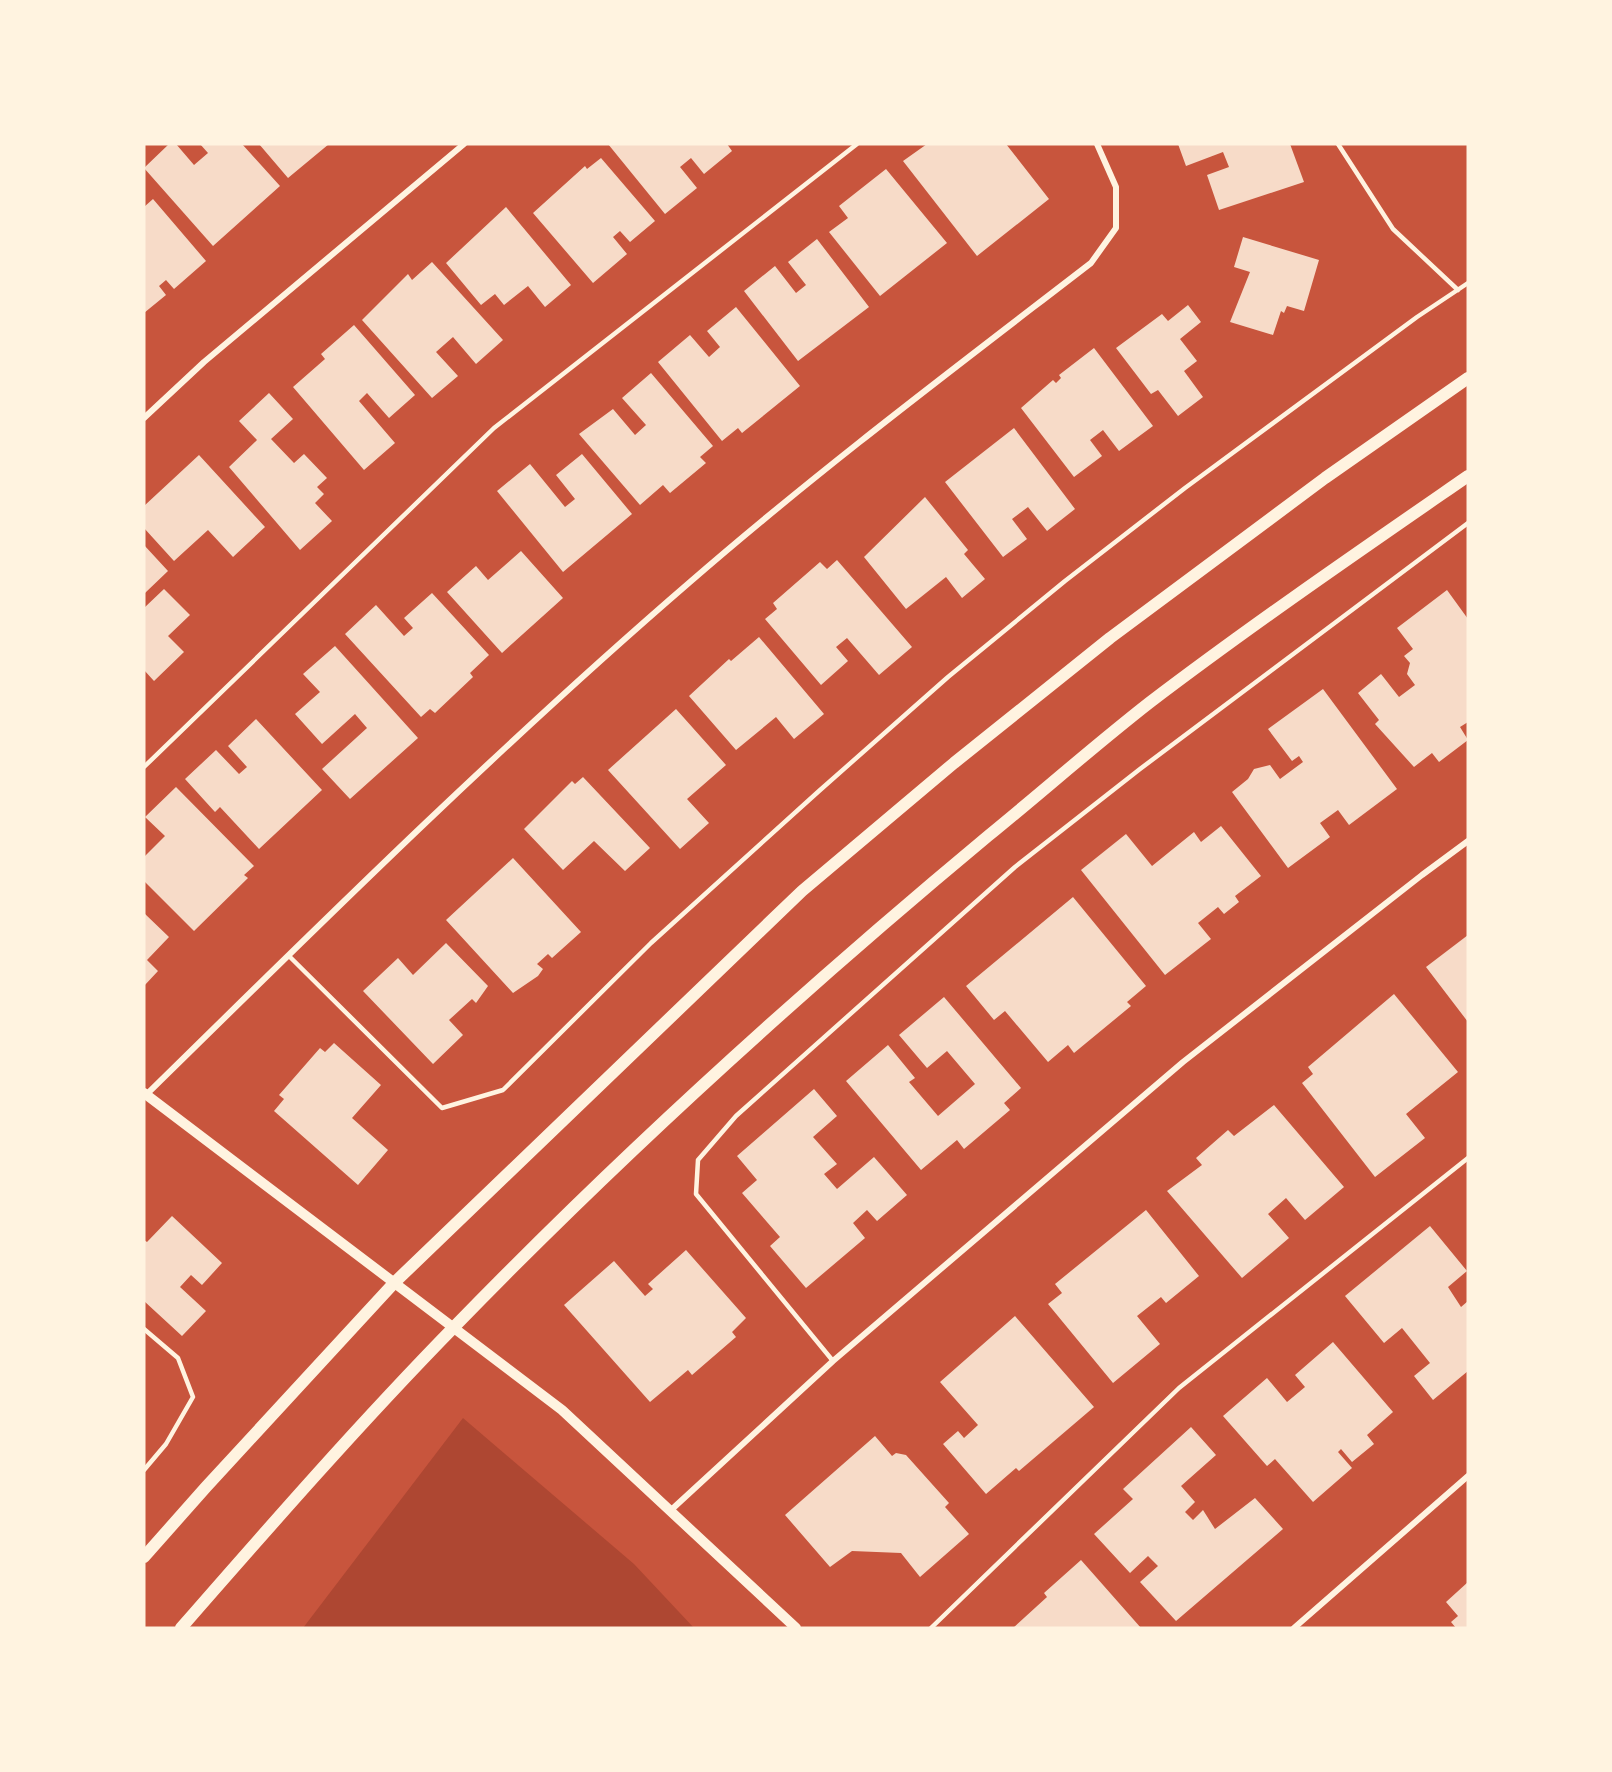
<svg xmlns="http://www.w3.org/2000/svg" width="1612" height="1772" font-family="'Times New Roman',serif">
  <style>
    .green { fill: #ae4732 }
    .building { fill: #f7dbc8 }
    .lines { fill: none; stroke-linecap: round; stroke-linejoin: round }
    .service { stroke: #fff3e0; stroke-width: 4.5 }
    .minor { stroke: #fff3e0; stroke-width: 6 }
    .tertiary { stroke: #fff3e0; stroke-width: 10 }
    .secondary { stroke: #fff3e0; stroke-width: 12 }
  </style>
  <rect width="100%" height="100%" fill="#c8553d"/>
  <path class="green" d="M 463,1418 L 634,1564 L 694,1628 L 303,1628 Z"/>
  <path class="building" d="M 169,144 L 176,144 L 194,165 L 208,153 L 200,144 L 242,144 L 280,186 L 213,246 L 144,168 Z
    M 259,144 L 329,144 L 288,178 Z
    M 608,144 L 727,144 L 732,151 L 704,174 L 691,158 L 680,167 L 697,188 L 665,214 Z
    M 927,144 L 1006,144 L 1049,199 L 977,256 L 903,161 Z
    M 1178,144 L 1290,144 L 1304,182 L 1219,210 L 1207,175 L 1229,167 L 1223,152 L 1186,166 Z
    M 601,158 L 655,221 L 630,242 L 620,231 L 613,237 L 627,254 L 593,283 L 533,213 L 585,166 L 587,169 Z
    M 886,169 L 947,243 L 880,296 L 829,232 L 848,218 L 839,206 Z
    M 153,199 L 206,261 L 174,289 L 166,280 L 159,286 L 166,295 L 144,313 L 144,207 Z
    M 506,207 L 571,285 L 545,307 L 528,286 L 504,305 L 495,294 L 481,305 L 446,263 Z
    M 1243,237 L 1319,260 L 1304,311 L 1287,306 L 1284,313 L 1281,311 L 1273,335 L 1230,322 L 1250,272 L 1234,267 Z
    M 817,239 L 869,307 L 798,361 L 744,291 L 775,266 L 796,293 L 806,285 L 788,262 Z
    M 432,262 L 503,340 L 476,364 L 453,337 L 436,352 L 458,376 L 432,398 L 362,320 L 408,274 L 412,280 Z
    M 1188,305 L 1201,322 L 1180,339 L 1197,361 L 1184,371 L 1203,397 L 1178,416 L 1158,390 L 1151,394 L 1116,348 L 1162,314 L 1168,321 Z
    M 736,307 L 800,386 L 742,433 L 738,428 L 722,441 L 658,362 L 690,335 L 709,357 L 720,347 L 707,331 Z
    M 354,325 L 415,395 L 389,418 L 367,393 L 359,401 L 395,443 L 364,470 L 293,387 L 325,359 L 321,354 Z
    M 1094,348 L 1153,426 L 1119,451 L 1103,430 L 1090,440 L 1102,456 L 1074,477 L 1021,408 L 1053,380 L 1056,383 L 1061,378 L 1059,375 Z
    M 651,373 L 713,446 L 700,457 L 706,463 L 670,493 L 663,485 L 640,505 L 579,434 L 613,409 L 635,435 L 646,425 L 622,398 Z
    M 269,393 L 293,419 L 271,439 L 294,463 L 304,454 L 327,478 L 317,487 L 324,494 L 315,503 L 332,521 L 300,550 L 229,467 L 257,440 L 239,421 Z
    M 1014,428 L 1075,509 L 1047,531 L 1028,507 L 1012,519 L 1027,539 L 1003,557 L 945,482 Z
    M 582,454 L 632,514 L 563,572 L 497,491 L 530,464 L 565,507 L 575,499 L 556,475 Z
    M 199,455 L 265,527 L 233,557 L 208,530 L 174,561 L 144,528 L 144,506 Z
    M 925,497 L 968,550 L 964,554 L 985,579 L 962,598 L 946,577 L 906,609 L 864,557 Z
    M 144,545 L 168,571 L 145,593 L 144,591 Z
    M 521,551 L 563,598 L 502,653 L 447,592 L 476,566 L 488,580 Z
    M 837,560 L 912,647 L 879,675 L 847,638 L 836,647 L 848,661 L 821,685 L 765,619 L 777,609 L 773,603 L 820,562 L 827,569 Z
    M 164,589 L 190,615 L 168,636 L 184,652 L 154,681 L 144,670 L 144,608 Z
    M 1447,590 L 1468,619 L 1468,722 L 1460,727 L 1468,740 L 1439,762 L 1432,753 L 1414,767 L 1375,724 L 1379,720 L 1358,693 L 1381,674 L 1399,697 L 1415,685 L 1407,674 L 1410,663 L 1404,656 L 1413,649 L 1397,628 Z
    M 432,593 L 489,655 L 470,673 L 473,677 L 435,713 L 430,709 L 421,717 L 345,634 L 376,605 L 404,636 L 413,628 L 404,618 Z
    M 759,637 L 824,714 L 794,739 L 776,717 L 736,750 L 689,696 L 729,659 L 731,661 Z
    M 335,646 L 418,738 L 350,799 L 322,769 L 367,728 L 355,714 L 322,744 L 295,714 L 320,692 L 303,674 Z
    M 1323,689 L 1397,789 L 1349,825 L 1338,810 L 1320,823 L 1330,837 L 1288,868 L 1232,792 L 1248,779 L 1254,769 L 1270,765 L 1280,779 L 1303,762 L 1299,756 L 1292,761 L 1268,729 Z
    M 676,709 L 726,765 L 687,799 L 709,823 L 680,849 L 608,770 Z
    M 256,719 L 322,790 L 259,849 L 220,807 L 215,812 L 185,779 L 216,750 L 239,774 L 247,767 L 228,746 Z
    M 583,777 L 650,848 L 625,871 L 594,841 L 563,870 L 524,829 L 572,781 L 575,784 Z
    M 176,787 L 254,866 L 244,875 L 248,878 L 194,931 L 144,881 L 144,857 L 165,836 L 145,817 Z
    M 1221,826 L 1261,876 L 1235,896 L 1239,902 L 1224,914 L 1218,907 L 1198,923 L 1211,939 L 1165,975 L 1081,870 L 1126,834 L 1152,866 L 1194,832 L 1201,842 Z
    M 513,858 L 581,932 L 552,958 L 548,954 L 537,964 L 543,969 L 538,976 L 513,993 L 446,920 Z
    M 1073,897 L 1146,986 L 1127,1002 L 1131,1006 L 1074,1053 L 1068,1045 L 1048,1062 L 1005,1011 L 994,1020 L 966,986 Z
    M 144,913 L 169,937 L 147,960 L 158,971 L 144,986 Z
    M 1468,935 L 1468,1022 L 1426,967 Z
    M 446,943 L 488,986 L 476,1003 L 472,999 L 449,1020 L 463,1035 L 433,1064 L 363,991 L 398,958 L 413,975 Z
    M 1394,994 L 1458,1072 L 1406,1114 L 1425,1138 L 1375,1177 L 1302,1083 L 1313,1074 L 1308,1067 Z
    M 944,997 L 1021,1088 L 1004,1103 L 1010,1110 L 964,1149 L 957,1140 L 921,1170 L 846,1081 L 888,1045 L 915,1078 L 909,1082 L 938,1116 L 975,1084 L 947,1051 L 927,1068 L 899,1035 Z
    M 334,1043 L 381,1085 L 352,1118 L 388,1150 L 358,1185 L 274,1111 L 284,1099 L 279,1095 L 320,1048 L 325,1052 Z
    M 814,1089 L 837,1116 L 813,1137 L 837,1164 L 824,1174 L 837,1189 L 874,1157 L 907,1195 L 877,1221 L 867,1210 L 853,1223 L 865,1238 L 806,1288 L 770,1246 L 780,1237 L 742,1193 L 757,1180 L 737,1156 Z
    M 1274,1105 L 1344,1187 L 1305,1220 L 1286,1198 L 1268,1214 L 1289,1238 L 1242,1278 L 1167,1191 L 1202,1165 L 1196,1158 L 1228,1130 L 1234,1136 Z
    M 1146,1210 L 1199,1276 L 1166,1303 L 1161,1297 L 1137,1316 L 1160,1344 L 1113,1383 L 1048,1304 L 1062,1293 L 1055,1284 Z
    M 172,1216 L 222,1263 L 202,1285 L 191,1275 L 180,1287 L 206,1311 L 182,1336 L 144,1301 L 144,1240 L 147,1242 Z
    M 1430,1226 L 1467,1271 L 1448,1287 L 1461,1307 L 1468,1301 L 1468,1371 L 1433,1400 L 1414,1376 L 1430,1363 L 1402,1328 L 1384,1343 L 1345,1296 Z
    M 686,1250 L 746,1318 L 732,1332 L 736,1337 L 692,1375 L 688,1370 L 650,1402 L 564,1305 L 614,1261 L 645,1296 L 653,1289 L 648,1284 Z
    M 1015,1316 L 1094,1407 L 1019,1471 L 1016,1468 L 986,1494 L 943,1444 L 958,1431 L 964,1438 L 978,1425 L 940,1382 Z
    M 1333,1342 L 1393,1412 L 1367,1435 L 1374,1444 L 1352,1462 L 1341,1449 L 1338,1452 L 1352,1468 L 1313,1502 L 1275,1459 L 1267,1466 L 1223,1416 L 1267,1378 L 1287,1402 L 1305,1387 L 1295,1375 Z
    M 1191,1427 L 1216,1455 L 1181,1486 L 1195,1502 L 1185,1512 L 1193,1520 L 1203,1510 L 1215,1529 L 1255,1498 L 1283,1529 L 1176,1621 L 1140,1582 L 1158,1566 L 1148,1556 L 1130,1573 L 1094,1534 L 1133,1499 L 1123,1489 Z
    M 875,1436 L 892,1456 L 896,1453 L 906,1455 L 949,1503 L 945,1507 L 969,1534 L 920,1577 L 901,1553 L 852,1551 L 830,1567 L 785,1515 Z
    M 1081,1560 L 1141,1628 L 1013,1628 L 1047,1597 L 1044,1593 Z
    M 1468,1582 L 1468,1628 L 1456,1628 L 1451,1622 L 1458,1616 L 1446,1602 Z"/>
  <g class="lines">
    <path class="service" d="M 1338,144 L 1393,229 L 1458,290
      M 144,767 L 494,428 L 857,144
      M 289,956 L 442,1108 L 503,1090 L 651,943 L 819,791 L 948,677 L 1065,581 L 1185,488 L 1417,317 L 1468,283
      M 144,1329 L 178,1358 L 193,1397 L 166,1444 L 144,1470
      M 833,1361 L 696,1194 L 698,1160 L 736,1116 L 1015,867 L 1140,769 L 1468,523
      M 931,1628 L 1179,1388 L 1468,1158"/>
    <path class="minor" d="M 144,418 L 204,362 L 464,144
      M 146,1095 C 324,920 501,745 690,582 C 819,470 956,367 1091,263 L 1116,228 L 1116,187 L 1097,144
      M 670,1511 L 833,1361 L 1183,1062 L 1422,875 L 1468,841
      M 1294,1628 L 1468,1476"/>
    <path class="tertiary" d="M 144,1093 L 562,1410 L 796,1628"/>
    <path class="secondary" d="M 144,1557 L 206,1487 L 394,1283 L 802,891 L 954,763 L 1110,638 L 1325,478 L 1468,378
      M 181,1628 C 271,1525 361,1422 456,1325 C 624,1152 803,990 988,836 C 1042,792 1094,746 1149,703 C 1253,624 1361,550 1468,476"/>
  </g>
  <rect width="1612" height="1772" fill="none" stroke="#fff3e0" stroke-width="291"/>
</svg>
